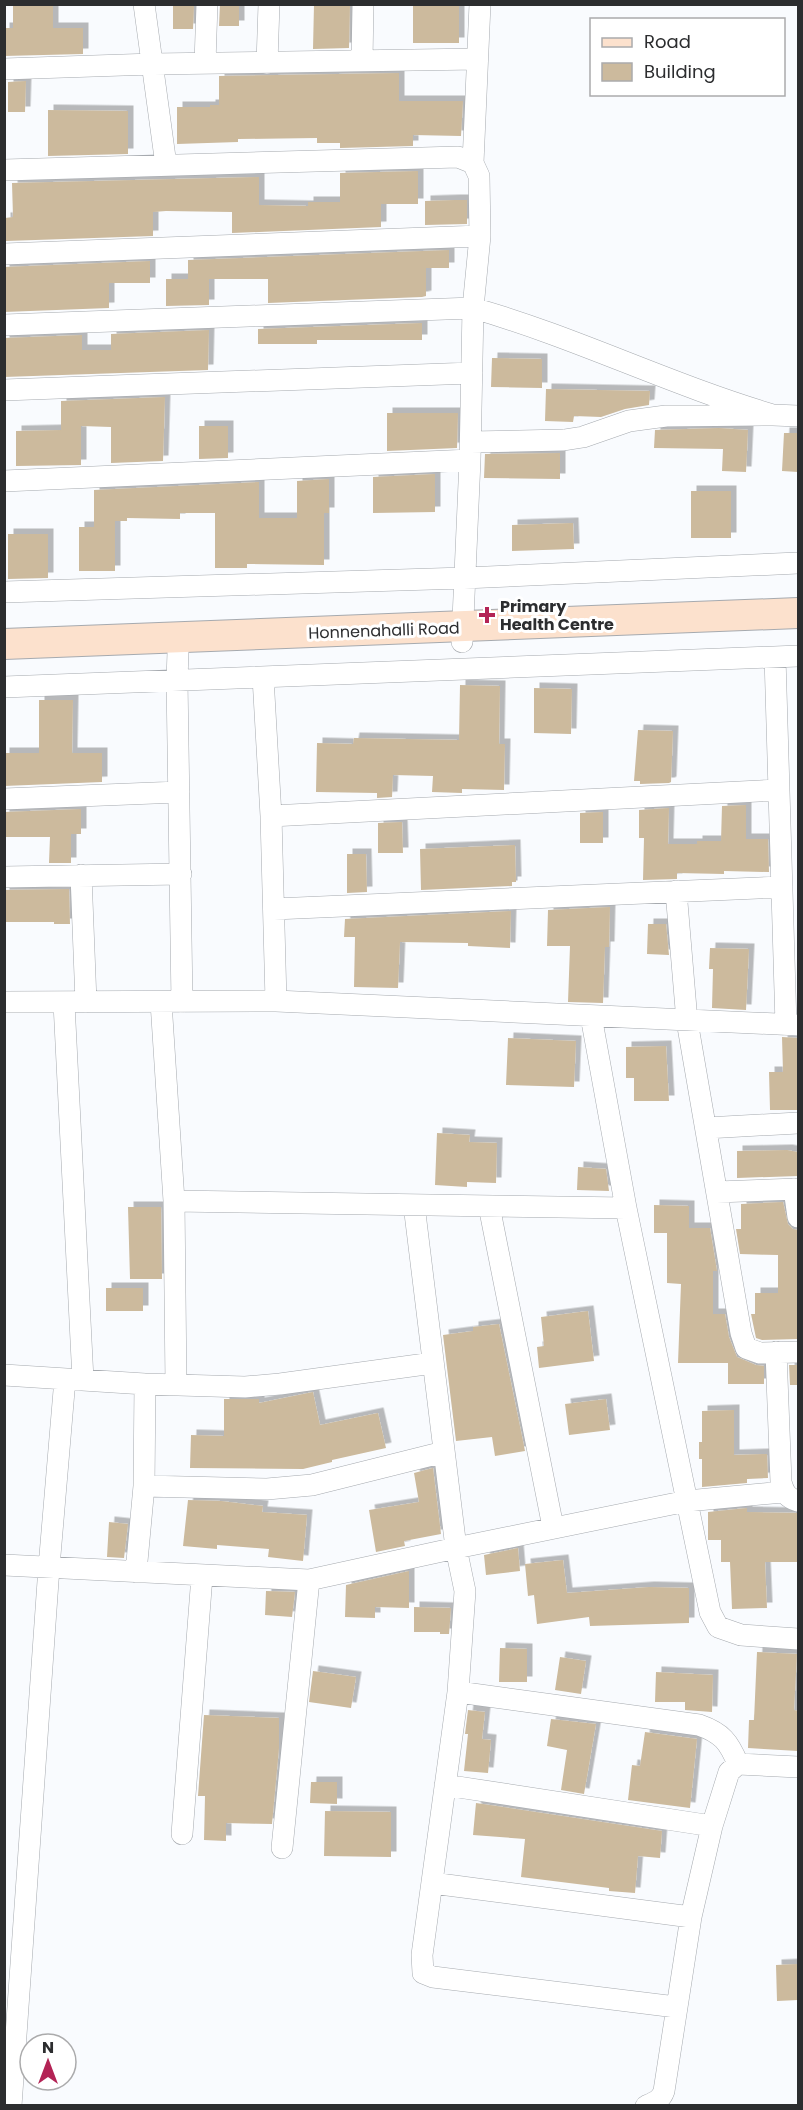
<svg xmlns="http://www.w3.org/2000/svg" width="803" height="2110" font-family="Poppins,sans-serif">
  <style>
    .building { fill: #ccba9d; filter: url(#shadow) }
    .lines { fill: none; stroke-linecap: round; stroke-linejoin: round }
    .street-casing { stroke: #a6aaaf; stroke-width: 22 }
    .secondary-casing { stroke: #a6aaaf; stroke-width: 32 }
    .street { stroke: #fff; stroke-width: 21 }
    .secondary { stroke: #fce1cd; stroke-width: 30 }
    .poi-dot { fill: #b32355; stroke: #fff; stroke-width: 2 }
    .labels { text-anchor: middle; stroke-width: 6; stroke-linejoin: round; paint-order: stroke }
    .poi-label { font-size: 16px; font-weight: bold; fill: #2c2d2f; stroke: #fff; text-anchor: start }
    .street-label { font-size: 16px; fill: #2c2d2f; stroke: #fff }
  </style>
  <defs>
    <filter id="shadow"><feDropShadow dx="5.5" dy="-5.5" stdDeviation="0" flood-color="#0004"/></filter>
  </defs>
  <rect width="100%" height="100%" fill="#f9fbfe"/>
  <path class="building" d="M 13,4 L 53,6 L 53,28 L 83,28 L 83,54 L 4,56 L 4,28 L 13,28 Z
    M 220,4 L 239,6 L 239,26 L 219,26 Z
    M 314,4 L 350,4 L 349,48 L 313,49 Z
    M 173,6 L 194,6 L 193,29 L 173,29 Z
    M 413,6 L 459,6 L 459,43 L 413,43 Z
    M 399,73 L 399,101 L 463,101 L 461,136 L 413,135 L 413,146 L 340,148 L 340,143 L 317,143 L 317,138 L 238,139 L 238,142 L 177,144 L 177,107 L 210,107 L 210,105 L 219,105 L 219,76 Z
    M 26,81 L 25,112 L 8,112 L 8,82 Z
    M 48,110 L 128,111 L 128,154 L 48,156 Z
    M 418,171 L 418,204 L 381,204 L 381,227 L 232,233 L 232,212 L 166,211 L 153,212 L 153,236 L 6,241 L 5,218 L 13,217 L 12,183 L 259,177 L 259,205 L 308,206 L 308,202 L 340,202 L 340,173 Z
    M 455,200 L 467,200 L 467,224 L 425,225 L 425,201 Z
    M 449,250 L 449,268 L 426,268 L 426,296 L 422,297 L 268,303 L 268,279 L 209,279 L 209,305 L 166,306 L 166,279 L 188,279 L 188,260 Z
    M 150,261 L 150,283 L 109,283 L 109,308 L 4,312 L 4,267 Z
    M 422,323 L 422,340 L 317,340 L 317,344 L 258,344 L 258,329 Z
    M 209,330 L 208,370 L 4,377 L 4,338 L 82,335 L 82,350 L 111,350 L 111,334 Z
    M 492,358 L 542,359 L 542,388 L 491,387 Z
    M 546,389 L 650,391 L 649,405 L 625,409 L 601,417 L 574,416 L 573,422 L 545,421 Z
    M 165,397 L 163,461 L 111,463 L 111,427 L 81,426 L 81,465 L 16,466 L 16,431 L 61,430 L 61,401 Z
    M 387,413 L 458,413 L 457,448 L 387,451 Z
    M 199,426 L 228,426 L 228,458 L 199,459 Z
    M 719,428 L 748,430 L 746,472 L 722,471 L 723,449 L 654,448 L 655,430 Z
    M 784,433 L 798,433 L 798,472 L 782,471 Z
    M 560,453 L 560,479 L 484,478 L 485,454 Z
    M 435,474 L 435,512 L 373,513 L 373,477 Z
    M 329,479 L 329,513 L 324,513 L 324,565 L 247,564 L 247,568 L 215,568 L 215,513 L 180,513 L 180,519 L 127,518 L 127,521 L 115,521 L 115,571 L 79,571 L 79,527 L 94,527 L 94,490 L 259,482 L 259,518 L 297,518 L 297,481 Z
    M 691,491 L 731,491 L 731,538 L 691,538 Z
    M 573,523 L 574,549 L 512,551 L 512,525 Z
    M 8,534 L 48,534 L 48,578 L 8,579 Z
    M 460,685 L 500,686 L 499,744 L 505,744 L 504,790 L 462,789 L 462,793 L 432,792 L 433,776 L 393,775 L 392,797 L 377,798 L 377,793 L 316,792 L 317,743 L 353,744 L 354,738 L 459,740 Z
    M 534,688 L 572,689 L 571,734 L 534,733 Z
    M 39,700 L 73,700 L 72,753 L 102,753 L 102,782 L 4,786 L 4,753 L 39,753 Z
    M 638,730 L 673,731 L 671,782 L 669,783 L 640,784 L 640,781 L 634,781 Z
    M 746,805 L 746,839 L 768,839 L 769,872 L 724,871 L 724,874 L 677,873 L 677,879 L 643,880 L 644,838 L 639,838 L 639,810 L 669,808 L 668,844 L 697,844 L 697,841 L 721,841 L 722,806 Z
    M 81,809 L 81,834 L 71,834 L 71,863 L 49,863 L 50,837 L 4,837 L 4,812 Z
    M 603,812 L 603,843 L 580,843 L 580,813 Z
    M 402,822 L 403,853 L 378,853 L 378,823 Z
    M 515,845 L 516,882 L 512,882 L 512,886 L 421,890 L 420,849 Z
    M 347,854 L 366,854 L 367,892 L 347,893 Z
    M 69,889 L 70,924 L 54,924 L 54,922 L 4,922 L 4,890 Z
    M 610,907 L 609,947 L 605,947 L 603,1003 L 568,1002 L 570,946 L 547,946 L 548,910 Z
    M 511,911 L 510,948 L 468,946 L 468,943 L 400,942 L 398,988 L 354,987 L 355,937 L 344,937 L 345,919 Z
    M 648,924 L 666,924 L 669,955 L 647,954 Z
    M 710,948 L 749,949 L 746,1010 L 712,1008 L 713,969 L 709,969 Z
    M 782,1037 L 798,1038 L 798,1110 L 770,1110 L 769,1072 L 783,1072 Z
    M 508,1038 L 576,1041 L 574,1087 L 506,1085 Z
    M 666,1046 L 669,1101 L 634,1101 L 634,1078 L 626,1078 L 626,1047 Z
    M 437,1133 L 470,1135 L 469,1142 L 497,1143 L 496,1183 L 467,1182 L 467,1187 L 435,1185 Z
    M 787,1150 L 798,1152 L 798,1176 L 737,1178 L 737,1151 Z
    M 578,1167 L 606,1169 L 609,1191 L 577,1190 Z
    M 783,1202 L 788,1224 L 793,1229 L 798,1230 L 798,1339 L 762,1340 L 756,1338 L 751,1314 L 755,1314 L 755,1293 L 778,1293 L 778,1255 L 740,1254 L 736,1229 L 741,1229 L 741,1204 Z
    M 654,1205 L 689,1206 L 689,1228 L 710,1228 L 717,1271 L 713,1271 L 713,1314 L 725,1314 L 729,1337 L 737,1357 L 756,1365 L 764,1366 L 764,1384 L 728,1384 L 728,1363 L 678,1363 L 681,1284 L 667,1283 L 667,1233 L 654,1233 Z
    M 128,1207 L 161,1207 L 162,1279 L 130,1279 Z
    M 106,1288 L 143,1288 L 143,1311 L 106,1311 Z
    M 588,1311 L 594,1361 L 539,1368 L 537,1347 L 544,1346 L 541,1317 Z
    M 499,1324 L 525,1451 L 495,1456 L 492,1437 L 456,1441 L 443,1335 L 473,1331 L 473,1327 Z
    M 789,1365 L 798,1365 L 798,1385 L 790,1385 Z
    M 313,1392 L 320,1425 L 378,1413 L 386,1448 L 332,1460 L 332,1462 L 303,1469 L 190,1468 L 191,1435 L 224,1436 L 224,1399 L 259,1399 L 259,1403 Z
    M 606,1399 L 610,1430 L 569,1435 L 565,1404 Z
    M 734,1410 L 734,1455 L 767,1454 L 768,1478 L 747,1479 L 747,1483 L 702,1487 L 702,1459 L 699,1459 L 699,1442 L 702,1442 L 702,1411 Z
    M 433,1468 L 441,1534 L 404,1541 L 405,1546 L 376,1552 L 369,1510 L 419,1502 L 414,1473 Z
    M 188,1500 L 221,1501 L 263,1506 L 262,1512 L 307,1515 L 303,1561 L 268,1557 L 269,1549 L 217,1545 L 217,1549 L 183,1546 Z
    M 747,1508 L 747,1512 L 798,1513 L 798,1562 L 765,1562 L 767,1608 L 732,1609 L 730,1562 L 721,1562 L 721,1540 L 708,1540 L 708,1512 Z
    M 109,1522 L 128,1524 L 124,1558 L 107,1557 Z
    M 518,1548 L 520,1571 L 486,1575 L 484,1555 Z
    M 563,1560 L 567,1593 L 649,1587 L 689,1588 L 689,1623 L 590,1626 L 589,1617 L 537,1624 L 534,1595 L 528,1596 L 525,1564 Z
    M 409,1571 L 409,1608 L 375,1607 L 375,1618 L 345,1617 L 346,1585 Z
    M 266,1591 L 295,1592 L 292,1617 L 265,1615 Z
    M 414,1607 L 451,1608 L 449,1634 L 440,1634 L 440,1632 L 414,1632 Z
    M 500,1648 L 527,1649 L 527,1682 L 499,1682 Z
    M 757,1652 L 797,1654 L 794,1710 L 798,1711 L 798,1751 L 748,1748 L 749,1720 L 754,1720 Z
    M 560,1657 L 586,1661 L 581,1694 L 555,1690 Z
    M 313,1671 L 356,1677 L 351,1708 L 309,1702 Z
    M 656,1672 L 713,1675 L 712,1712 L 685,1710 L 685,1702 L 655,1702 Z
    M 468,1710 L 485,1712 L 482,1739 L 491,1740 L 488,1773 L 464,1771 L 468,1734 L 465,1734 Z
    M 204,1715 L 279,1718 L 279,1748 L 272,1824 L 226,1823 L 226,1841 L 204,1840 L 205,1796 L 198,1796 Z
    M 551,1719 L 596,1724 L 584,1794 L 561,1790 L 567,1750 L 547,1746 Z
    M 645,1732 L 697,1739 L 690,1808 L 628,1800 L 632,1765 L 640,1766 Z
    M 311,1782 L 337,1782 L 337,1804 L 310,1803 Z
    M 476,1803 L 662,1831 L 660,1858 L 638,1856 L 635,1893 L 609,1891 L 609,1888 L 521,1877 L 525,1839 L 473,1835 Z
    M 325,1811 L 391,1812 L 391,1857 L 324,1856 Z
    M 798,1964 L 798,2000 L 777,2001 L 776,1965 Z"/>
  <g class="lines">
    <g class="street-casing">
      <path id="street" d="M 144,4 L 166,165
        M 362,61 L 363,4
        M 205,63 L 207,4
        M 267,63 L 269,4
        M 4,69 L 153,64 L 477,59
        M 473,163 L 480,4
        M 4,170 L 458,157 L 473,163 L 479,176 L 480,236 L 473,308 L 470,460 L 462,642
        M 4,254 L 480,236
        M 4,325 L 473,308 C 575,337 671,385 773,415
        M 4,390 L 472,373
        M 471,442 L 564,440 L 583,437 L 629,421 L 666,416 L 773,415 L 798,416
        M 4,481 L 470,460
        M 4,592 L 464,578 L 798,563
        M 178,652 L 177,680 L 182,1002
        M 775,657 L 786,1025
        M 263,677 L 271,816 L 276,1001
        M 4,687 L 798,656
        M 4,799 L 179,792
        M 271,816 L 779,790
        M 81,875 L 86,1002
        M 4,877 L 181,874
        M 676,891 L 687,1021 L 741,1333 L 746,1348 L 760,1353 L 798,1352
        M 274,909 L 782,887
        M 4,1002 L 276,1001 L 798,1025
        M 161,1002 L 174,1201 L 176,1385
        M 64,1003 L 83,1380
        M 591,1016 L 626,1208 L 710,1612 L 718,1627 L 741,1635 L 798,1639
        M 706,1128 L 798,1123
        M 794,1189 L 798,1217
        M 717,1192 L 798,1189
        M 174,1201 L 626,1208
        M 414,1205 L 456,1548 L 465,1591 L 458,1692 L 422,1955 L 423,1973 L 433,1977 L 676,2007
        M 489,1206 L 553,1527
        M 776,1352 L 781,1482 C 784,1493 787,1498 798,1501
        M 4,1375 L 145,1384 L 245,1387 L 280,1384 L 433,1363
        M 144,1486 L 267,1489 L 312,1485 L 444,1452
        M 4,1565 L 309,1580 L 456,1548 L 687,1501 L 783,1492
        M 136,1572 L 144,1486 L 145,1384
        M 458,1692 L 699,1725 C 722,1733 729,1742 738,1764
        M 445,1785 L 712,1826
        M 182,1834 L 202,1576
        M 282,1848 L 309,1580
        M 432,1883 L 691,1917
        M 11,2106 L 49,1567 L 65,1379
        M 646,2106 C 655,2102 661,2100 664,2091 L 691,1917 L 712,1826 L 729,1772 L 738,1764 L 798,1767"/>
    </g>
    <g class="secondary-casing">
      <path id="secondary" d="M 4,644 L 798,613"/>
    </g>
    <use href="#street" class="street"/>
    <use href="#secondary" class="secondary"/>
  </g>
  <path class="poi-dot" d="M484 606h6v6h6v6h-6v6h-6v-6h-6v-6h6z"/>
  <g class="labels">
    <g class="poi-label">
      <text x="500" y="612">Primary<tspan x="500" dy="18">Health Centre</tspan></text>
    </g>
    <g class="street-label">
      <text transform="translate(384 630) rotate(-2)" y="6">Honnenahalli Road</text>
    </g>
  </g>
  <rect width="803" height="2110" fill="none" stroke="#2c2d2f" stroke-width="12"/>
  <rect x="590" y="18" width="195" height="78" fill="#ffffff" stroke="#ababac" stroke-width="1.5"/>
  <rect x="602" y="38" width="30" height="9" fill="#fce1cd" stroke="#ababac" stroke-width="1.5"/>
  <text x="644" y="48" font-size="18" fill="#2c2d2f">Road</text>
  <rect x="602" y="63" width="30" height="18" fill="#ccba9d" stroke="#ababac" stroke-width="1.5"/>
  <text x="644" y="78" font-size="18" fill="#2c2d2f">Building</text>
  <g transform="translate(48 2062)"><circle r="28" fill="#ffffff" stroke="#ababac" stroke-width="1.5"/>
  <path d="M0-4.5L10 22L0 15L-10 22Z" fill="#b32355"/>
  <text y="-9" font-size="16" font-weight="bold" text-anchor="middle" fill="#2c2d2f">N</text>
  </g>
</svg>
